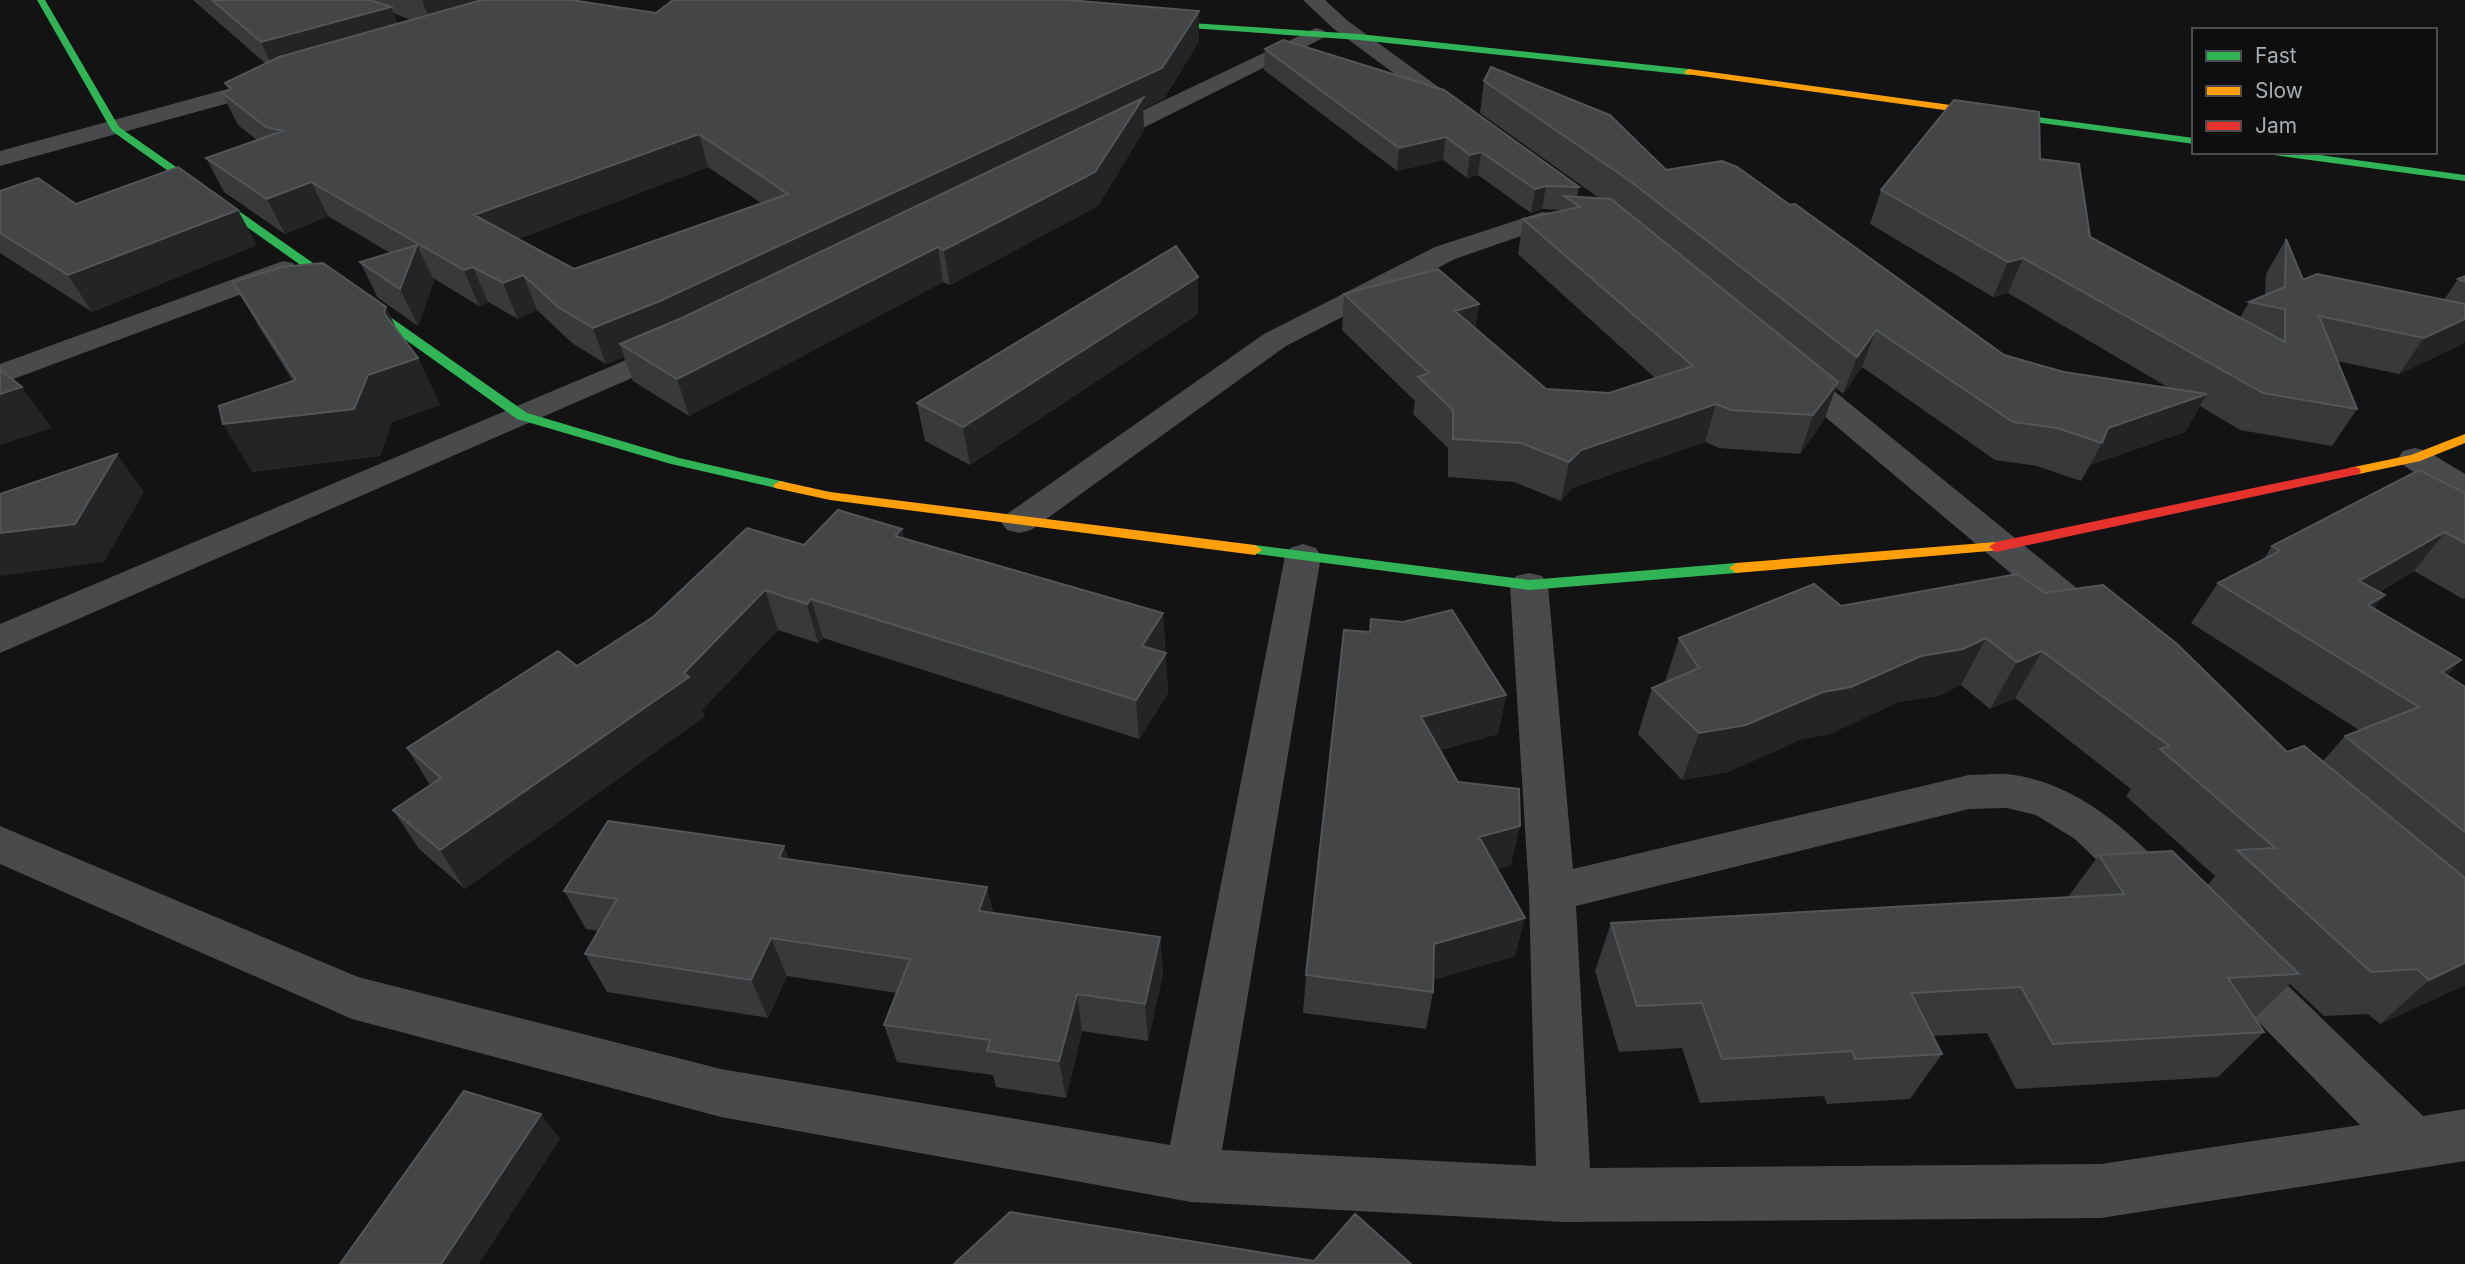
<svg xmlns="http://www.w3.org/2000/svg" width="2465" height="1264" font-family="Inter,sans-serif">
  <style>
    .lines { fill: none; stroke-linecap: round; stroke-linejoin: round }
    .street { fill: #484a4c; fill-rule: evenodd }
    .fast { fill: #30b455; fill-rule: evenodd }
    .slow { fill: #ff9f0a; fill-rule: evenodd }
    .jam { fill: #e5322d; fill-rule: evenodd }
    .wall { fill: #37393a; fill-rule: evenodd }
    .shaded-wall { fill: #242425 }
    .building { fill: #434547; stroke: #535658; stroke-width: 2; fill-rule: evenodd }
  </style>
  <rect width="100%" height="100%" fill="#131314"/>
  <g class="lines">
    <path class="street" d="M 1303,0 L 1325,0 L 1348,21 L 1477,115 L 1473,120 L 1457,120 L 1334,29 Z
      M 1316,28 L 1323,30 L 1327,34 L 1323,38 L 1107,146 L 1098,148 L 1089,146 L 1086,141 L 1089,136 Z
      M 275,76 L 283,78 L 286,83 L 283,88 L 0,166 L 0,151 Z
      M 1542,212 L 1580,215 L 1584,221 L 1580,227 L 1544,228 L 1455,259 L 1286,346 L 1031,530 L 1019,533 L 1007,530 L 1001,522 L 1007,514 L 1264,334 L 1435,247 Z
      M 283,261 L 293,263 L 297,269 L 293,275 L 0,384 L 0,364 Z
      M 676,339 L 687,342 L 691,348 L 687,354 L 0,653 L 0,624 Z
      M 1790,362 L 1801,364 L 2111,616 L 2116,625 L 2111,634 L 2097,638 L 2083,634 L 1779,378 L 1775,371 L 1779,364 Z
      M 2415,448 L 2427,451 L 2465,474 L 2465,500 L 2453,497 L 2403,465 L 2398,458 L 2403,451 Z
      M 1303,544 L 1316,548 L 1321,556 L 1222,1150 L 1536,1166 L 1529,893 L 1510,585 L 1516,576 L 1529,573 L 1542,576 L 1548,585 L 1573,869 L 1969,775 C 1981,775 1994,773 2007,774 C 2060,780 2104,810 2142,846 C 2157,860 2172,872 2181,890 L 2174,904 L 2158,909 L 2142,904 L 2075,839 L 2036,815 L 2007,808 L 1969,809 L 1576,906 L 1590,1168 L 2101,1164 L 2360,1125 L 2216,979 L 2209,964 L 2216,949 L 2233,943 L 2250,949 L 2423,1116 L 2465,1109 L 2465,1161 L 2101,1218 L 1564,1222 L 1191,1202 L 721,1117 L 352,1019 L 0,864 L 0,826 L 358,977 L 721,1069 L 1170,1145 L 1285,556 L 1290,548 Z"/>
    <path class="fast" d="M 37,0 L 45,0 L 119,127 L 527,413 L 679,458 L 785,482 L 787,485 L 780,489 L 671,464 L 517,419 L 112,131 Z
      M 1144,20 L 1359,34 L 1689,69 L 1694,72 L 1689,75 L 1359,40 L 1147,25 L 1143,22 Z
      M 1994,111 L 2194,138 L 2194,144 L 1991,116 L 1989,114 Z
      M 2269,152 L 2298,152 L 2465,175 L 2465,181 L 2274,155 Z
      M 1255,545 L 1529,580 L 1736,563 L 1743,568 L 1736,573 L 1529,590 L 1250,553 L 1248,550 L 1250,547 Z"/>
    <path class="slow" d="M 1689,69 L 1994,111 L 1999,114 L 1994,117 L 1686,74 L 1684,72 Z
      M 2465,434 L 2465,443 L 2420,461 L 2354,475 L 2347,471 L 2349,468 L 2411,455 Z
      M 780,481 L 830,492 L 1255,545 L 1262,550 L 1255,555 L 830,500 L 775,488 L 773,485 Z
      M 1996,542 L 2001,544 L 2003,547 L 2001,550 L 1736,573 L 1729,568 L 1736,563 Z"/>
    <path class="jam" d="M 2354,467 L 2359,468 L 2361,471 L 2359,474 L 1996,552 L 1989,547 L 1996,542 Z"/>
  </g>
  <path class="wall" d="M 193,0 L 571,0 L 656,13 L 1199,11 L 1199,41 L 1164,99 L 1143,109 L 1144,130 L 1098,206 L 950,285 L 943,282 L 689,416 L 633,381 L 624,357 L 606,364 L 572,343 L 537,310 L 518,319 L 488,302 L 479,306 L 433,278 L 434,281 L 418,326 L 378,298 L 360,262 L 390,253 L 328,216 L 285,234 L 224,192 L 206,158 L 257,140 L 238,125 L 222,93 L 229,90 L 225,83 L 266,64 ZM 393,13 L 411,20 L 397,24 ZM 708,167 L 761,203 L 574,269 L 518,239 Z
    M 1265,49 L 1579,187 L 1577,197 L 1599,198 L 1480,113 L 1484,81 L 1666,170 L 1790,205 L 2004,355 L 2064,372 L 2169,388 L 2008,293 L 1993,297 L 1870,224 L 1881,190 L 2040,159 L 2090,237 L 2240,318 L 2249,302 L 2265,295 L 2266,274 L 2286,239 L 2303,280 L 2444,300 L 2458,279 L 2465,276 L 2465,341 L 2462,344 L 2399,374 L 2337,361 L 2357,409 L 2332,446 L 2240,430 L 2200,406 L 2185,432 L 2090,465 L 2081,481 L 2037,466 L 1995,460 L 1862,367 L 1843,394 L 1836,388 L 1824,420 L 1800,454 L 1719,448 L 1705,442 L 1572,488 L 1561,501 L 1514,482 L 1448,477 L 1448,448 L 1413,414 L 1415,401 L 1342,330 L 1344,294 L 1479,304 L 1475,329 L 1546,389 L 1609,393 L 1655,378 L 1518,254 L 1523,219 L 1561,210 L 1542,209 L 1531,213 L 1478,175 L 1467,178 L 1443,160 L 1397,171 L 1264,70 Z
    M 0,191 L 76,204 L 257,245 L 92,312 L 0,253 Z
    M 233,282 L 399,333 L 418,358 L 440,405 L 392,422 L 380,456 L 252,472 L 293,381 L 259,327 Z
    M 1198,314 L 970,465 L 925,441 L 917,403 Z
    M 2465,493 L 2465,598 L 2463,599 L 2414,571 L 2379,592 L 2374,608 L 2447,676 L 2465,687 L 2465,985 L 2380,1024 L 2368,1014 L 2324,1016 L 2290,984 L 2255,1018 L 2264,1032 L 2218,1077 L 2016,1089 L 1987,1033 L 1933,1036 L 1942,1054 L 1910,1099 L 1827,1104 L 1824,1096 L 1700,1103 L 1682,1048 L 1619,1052 L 1595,971 L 1611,923 L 2068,897 L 2099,855 L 2207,886 L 2215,876 L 2126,796 L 2131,789 L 2015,698 L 1990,709 L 1961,685 L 1938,696 L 1898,702 L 1830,734 L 1802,739 L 1728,772 L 1682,780 L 1638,734 L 1652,688 L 1665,682 L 1679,638 L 1841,606 L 2045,593 L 2287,752 L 2323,761 L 2345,736 L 2359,730 L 2191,623 L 2218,583 L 2263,560 L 2272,546 Z
    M 902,529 L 904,538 L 1163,613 L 1168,693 L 1139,739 L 823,638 L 818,643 L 778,630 L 702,710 L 705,716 L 465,889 L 419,849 L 393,810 L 430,785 L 407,748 L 577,666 L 804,545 Z
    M 1344,630 L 1506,695 L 1498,734 L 1440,750 L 1458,782 L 1511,865 L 1497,869 L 1515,956 L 1433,980 L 1433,992 L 1426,1029 L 1303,1013 L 1306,975 Z
    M 784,846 L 789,860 L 987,887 L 993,913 L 1160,937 L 1163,974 L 1148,1041 L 1082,1031 L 1066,1098 L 996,1087 L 993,1075 L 897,1062 L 884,1025 L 897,993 L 787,976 L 768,1018 L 607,992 L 585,954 L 598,931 L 586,929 L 564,891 Z"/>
  <path class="shaded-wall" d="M 422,0 L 512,0 L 433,28 Z
    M 391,7 L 403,37 L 275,72 L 261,42 Z
    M 1199,11 L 1199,41 L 1164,99 L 1143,109 L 1144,130 L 1098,206 L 950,285 L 944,250 L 1095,172 L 672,337 L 620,344 L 624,357 L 606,364 L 593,328 Z
    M 699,134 L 708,167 L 488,250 L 474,215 Z
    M 1446,137 L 1443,160 L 1397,171 L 1399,148 Z
    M 1481,152 L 1478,175 L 1467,178 L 1470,155 Z
    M 311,182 L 328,216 L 285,234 L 267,199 Z
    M 1546,186 L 1542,209 L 1531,213 L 1535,189 Z
    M 238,210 L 257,245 L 92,312 L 68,275 Z
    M 417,245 L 434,281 L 418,326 L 400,289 Z
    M 938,247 L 943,282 L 689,416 L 677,379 Z
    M 2023,258 L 2008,293 L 1993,297 L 2008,262 Z
    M 473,267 L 488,302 L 479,306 L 464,270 Z
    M 523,275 L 537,310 L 518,319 L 503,283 Z
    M 1198,277 L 1198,314 L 970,465 L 963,427 Z
    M 1479,304 L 1474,341 L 1455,311 Z
    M 386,307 L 408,353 L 384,313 Z
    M 2465,319 L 2465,341 L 2462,344 L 2399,374 L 2424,338 Z
    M 1876,330 L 1862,367 L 1843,394 L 1857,357 Z
    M 418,358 L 440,405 L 392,422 L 380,456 L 252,472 L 223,424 Z
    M 1838,382 L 1824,420 L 1800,454 L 1813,415 Z
    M 22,387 L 52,428 L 0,445 L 0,394 Z
    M 2207,394 L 2185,432 L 2090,465 L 2102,443 L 2108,428 Z
    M 1716,404 L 1705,442 L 1572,488 L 1561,501 L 1569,462 L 1581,450 Z
    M 117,454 L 144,492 L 104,562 L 0,576 L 0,533 Z
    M 902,529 L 911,568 L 895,536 Z
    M 2445,532 L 2414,571 L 2329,620 L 2359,581 Z
    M 765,590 L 778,630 L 702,710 L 705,716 L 465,889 L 440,850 L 684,673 Z
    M 2385,595 L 2354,634 L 2368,605 Z
    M 811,599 L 823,638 L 818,643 L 807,604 Z
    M 1163,613 L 1165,653 L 1142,646 Z
    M 1986,638 L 1961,685 L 1938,696 L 1898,702 L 1830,734 L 1802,739 L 1728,772 L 1682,780 L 1699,733 L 1823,692 L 1921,656 Z
    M 2042,651 L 2015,698 L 1990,709 L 2017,662 Z
    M 1166,653 L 1168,693 L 1139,739 L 1136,700 Z
    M 2461,660 L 2426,699 L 2442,672 Z
    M 1506,695 L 1498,734 L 1415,756 L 1421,717 Z
    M 1520,826 L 1511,865 L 1471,876 L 1479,837 Z
    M 784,846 L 799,884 L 779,858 Z
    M 987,887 L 995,926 L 979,911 Z
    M 1525,918 L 1515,956 L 1427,982 L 1434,944 Z
    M 1160,937 L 1163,974 L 1148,1041 L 1145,1004 Z
    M 771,938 L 787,976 L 768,1018 L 751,980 Z
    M 2465,963 L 2465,985 L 2380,1024 L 2429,980 Z
    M 1077,994 L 1082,1031 L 1066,1098 L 1059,1061 Z
    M 541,1114 L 560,1139 L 479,1264 L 441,1264 Z"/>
  <path class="building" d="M 212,0 L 370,0 L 391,7 L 261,42 Z
    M 482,0 L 571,0 L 656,13 L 673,0 L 1068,0 L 1199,11 L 1162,68 L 660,301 L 593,328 L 558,307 L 523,275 L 503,283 L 473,267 L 464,270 L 311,182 L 267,199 L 206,158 L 283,131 L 266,127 L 222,93 L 232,89 L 225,83 L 279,57 ZM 699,134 L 788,194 L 574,269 L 474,215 Z
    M 1283,40 L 1444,90 L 1579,187 L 1546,186 L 1535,189 L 1481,152 L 1470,155 L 1446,137 L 1399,148 L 1265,49 Z
    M 1491,67 L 1610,115 L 1666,170 L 1722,161 L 1737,167 L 1790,205 L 1795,204 L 2004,355 L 2064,372 L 2207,394 L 2108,428 L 2102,443 L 2057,428 L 2013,422 L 1876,330 L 1857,357 L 1630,181 L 1484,81 Z
    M 1143,98 L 1095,172 L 944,250 L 938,247 L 677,379 L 620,344 L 684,317 Z
    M 1954,100 L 2039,112 L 2040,159 L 2079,164 L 2090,237 L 2285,342 L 2285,309 L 2249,302 L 2285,287 L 2286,239 L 2303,280 L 2317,274 L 2465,304 L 2465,319 L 2424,338 L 2319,316 L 2357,409 L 2263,393 L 2023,258 L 2008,262 L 1881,190 Z
    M 178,167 L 238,210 L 68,275 L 0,233 L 0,191 L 38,178 L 76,204 Z
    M 1564,196 L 1611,199 L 1838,382 L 1813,415 L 1731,410 L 1716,404 L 1581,450 L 1569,462 L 1521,443 L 1453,439 L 1453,410 L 1418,377 L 1429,373 L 1344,294 L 1438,269 L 1479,304 L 1455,311 L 1546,389 L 1609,393 L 1693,366 L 1523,219 L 1580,207 Z
    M 417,245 L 400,289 L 360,262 Z
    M 1176,246 L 1198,277 L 963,427 L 917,403 Z
    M 323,263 L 386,307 L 384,313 L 418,358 L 368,375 L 354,409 L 223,424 L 219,406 L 296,380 L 233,282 L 282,267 Z
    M 2465,276 L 2465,282 L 2458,279 Z
    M 0,370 L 22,387 L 0,394 Z
    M 117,454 L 75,524 L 0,533 L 0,494 Z
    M 2419,470 L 2465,493 L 2465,543 L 2445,532 L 2359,581 L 2385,595 L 2368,605 L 2461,660 L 2442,672 L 2465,687 L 2465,832 L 2345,736 L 2419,707 L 2218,583 L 2280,551 L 2272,546 Z
    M 838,510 L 902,529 L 895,536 L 1163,613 L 1142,646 L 1166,653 L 1136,700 L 811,599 L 807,604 L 765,590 L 684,673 L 689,677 L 440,850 L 393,810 L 441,778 L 407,748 L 558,651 L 577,666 L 653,617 L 747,528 L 804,545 Z
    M 2017,574 L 2045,593 L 2103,585 L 2177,644 L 2287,752 L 2304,746 L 2465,878 L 2465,963 L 2429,980 L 2417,969 L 2371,972 L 2237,850 L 2275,848 L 2160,749 L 2169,746 L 2042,651 L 2017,662 L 1986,638 L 1963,649 L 1921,656 L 1851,687 L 1823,692 L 1746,725 L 1699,733 L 1652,688 L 1699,668 L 1679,638 L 1814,584 L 1841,606 Z
    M 1452,610 L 1506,695 L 1421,717 L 1458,782 L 1519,789 L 1520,826 L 1479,837 L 1525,918 L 1434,944 L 1433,992 L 1306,975 L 1344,630 L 1370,632 L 1371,619 L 1403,622 Z
    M 608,821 L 784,846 L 779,858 L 987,887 L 979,911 L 1160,937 L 1145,1004 L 1077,994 L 1059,1061 L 987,1051 L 990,1040 L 884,1025 L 910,959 L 771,938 L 751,980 L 585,954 L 617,899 L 564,891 Z
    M 2172,851 L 2299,974 L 2228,978 L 2264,1032 L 2053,1044 L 2021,987 L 1911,993 L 1942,1054 L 1855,1059 L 1852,1051 L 1722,1059 L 1702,1003 L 1637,1006 L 1611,923 L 2124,894 L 2099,855 Z
    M 464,1091 L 541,1114 L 441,1264 L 340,1264 Z
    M 1010,1212 L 1314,1261 L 1355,1214 L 1411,1264 L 954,1264 Z"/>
  <rect x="2192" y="28" width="245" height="126" fill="#0e0e0f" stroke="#4b4e51" stroke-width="2"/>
  <rect x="2206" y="51" width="35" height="10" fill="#30b455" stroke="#4b4e51" stroke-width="2"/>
  <text x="2255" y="63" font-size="21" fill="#a6adb3">Fast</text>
  <rect x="2206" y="86" width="35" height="10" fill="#ff9f0a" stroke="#4b4e51" stroke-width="2"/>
  <text x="2255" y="98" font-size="21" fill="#a6adb3">Slow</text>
  <rect x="2206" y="121" width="35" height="10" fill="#e5322d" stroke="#4b4e51" stroke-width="2"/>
  <text x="2255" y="133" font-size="21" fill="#a6adb3">Jam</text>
</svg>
